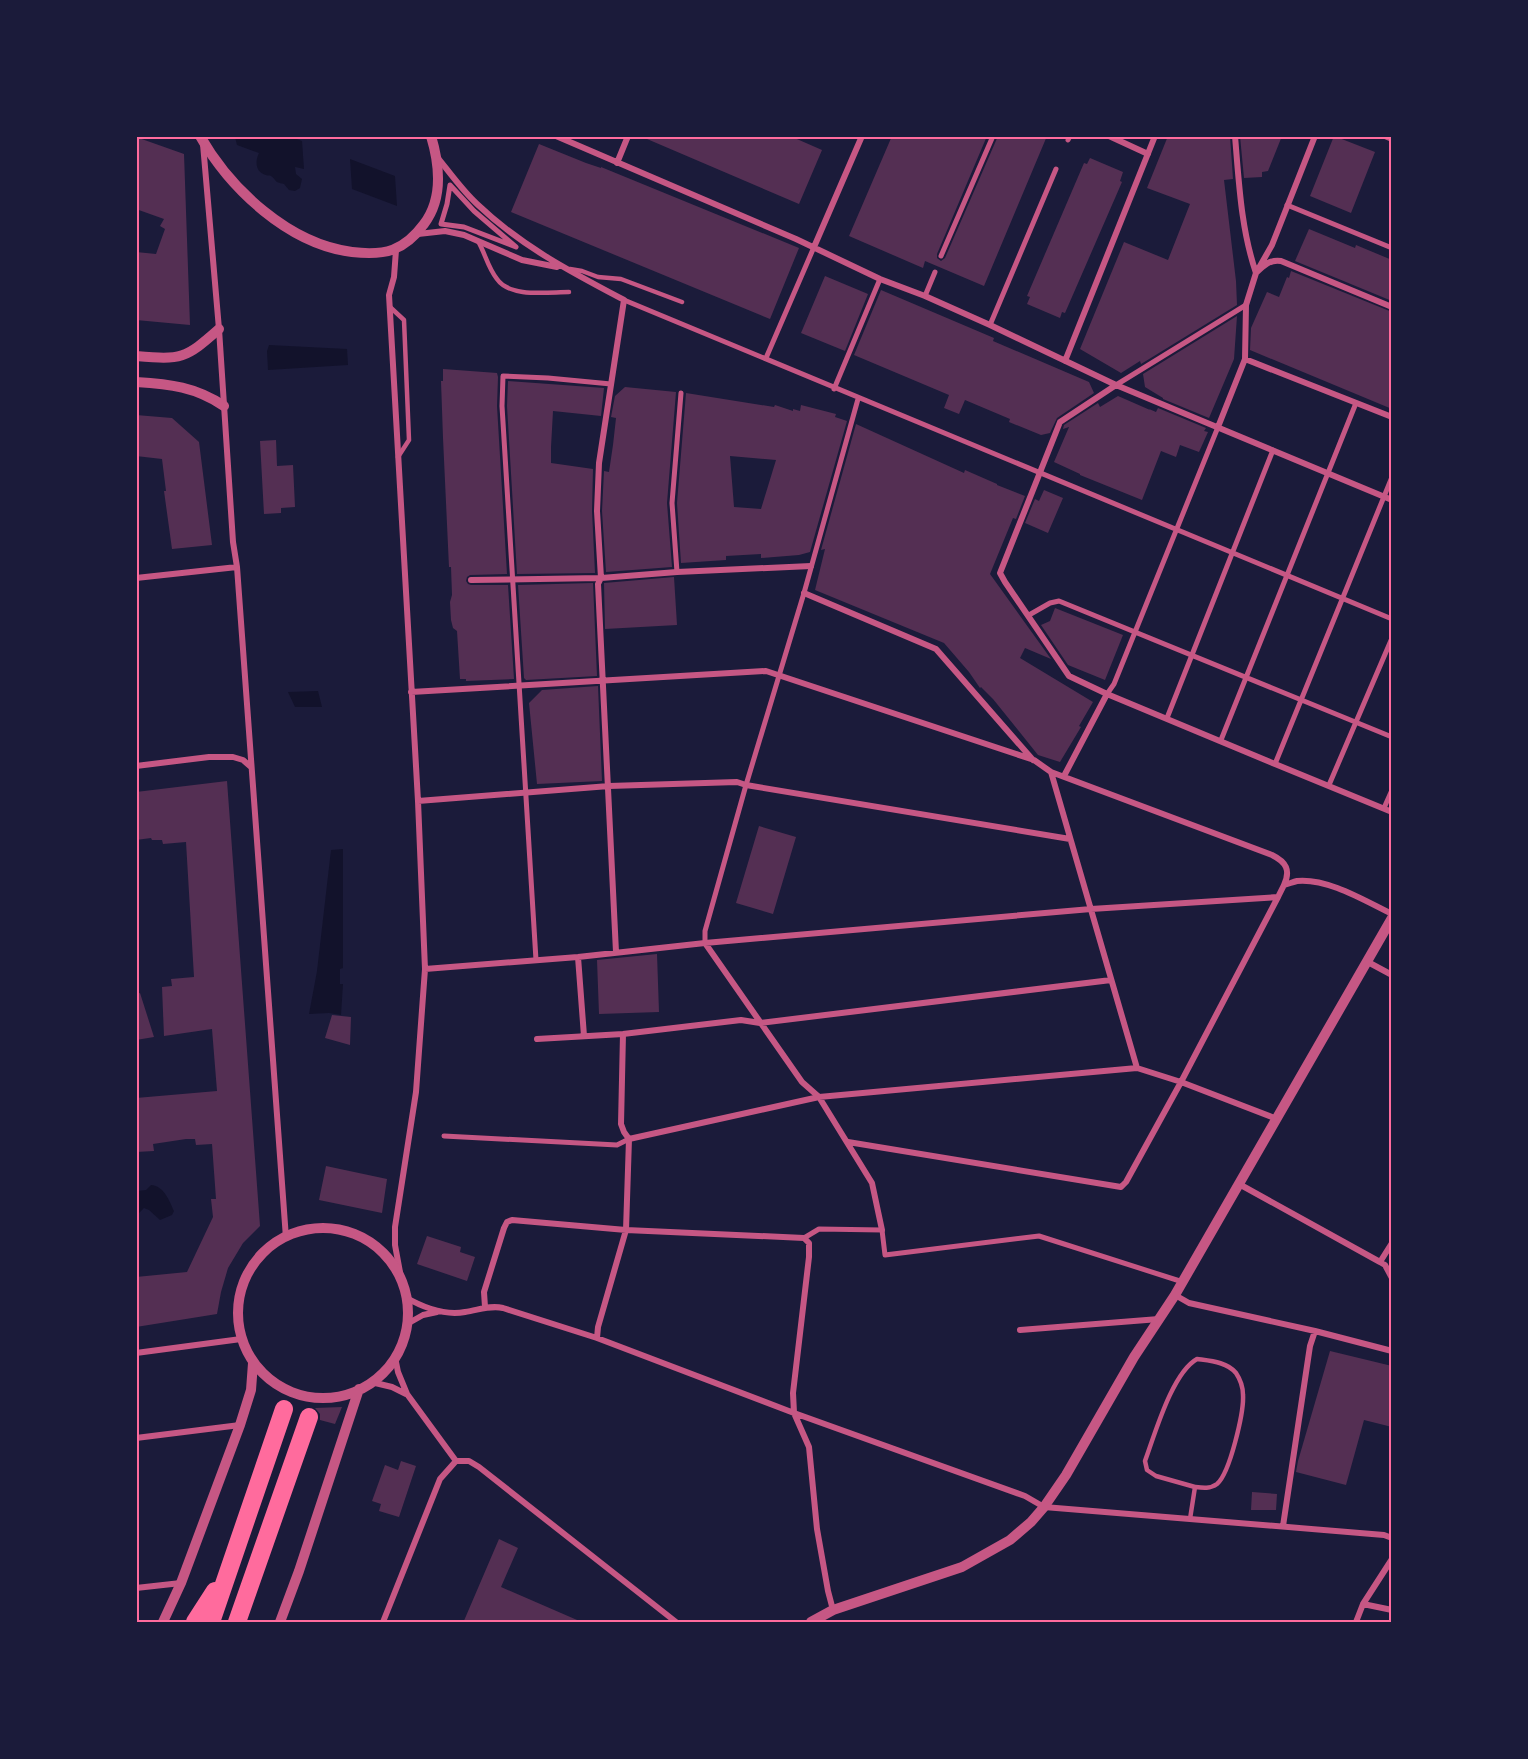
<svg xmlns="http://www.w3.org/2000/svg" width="1528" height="1759" font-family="'Public Sans',sans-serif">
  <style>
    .water { fill: #12122b }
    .building { fill: #542f53; fill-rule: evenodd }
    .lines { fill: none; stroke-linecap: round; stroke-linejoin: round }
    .service { stroke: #c65784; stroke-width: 4.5 }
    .pedestrian { stroke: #c65784; stroke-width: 5 }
    .minor { stroke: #c65784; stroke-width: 6 }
    .tertiary { stroke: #c65784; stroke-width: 10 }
    .motorway { stroke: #ff6b9d; stroke-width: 18 }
    .neatline { fill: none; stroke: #ff6b9d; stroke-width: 2 }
  </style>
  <rect width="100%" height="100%" fill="#1b1b3a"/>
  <path class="water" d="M 235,137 L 291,137 L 302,141 L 304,169 L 295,167 L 296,174 L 302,179 L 300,188 L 295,191 L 289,190 L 284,184 C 273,182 277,180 271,176 C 270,175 267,176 266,175 C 255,172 255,161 259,153 L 237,145 Z
    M 350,159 L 395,176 L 397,206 L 352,189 Z
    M 269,345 L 347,349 L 348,365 L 268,370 L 267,351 Z
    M 318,691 L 322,707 L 295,707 L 288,692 Z
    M 343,849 L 343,968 L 340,969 L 340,984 L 343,984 L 341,1015 L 329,1013 L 309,1014 L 317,971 L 331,850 Z
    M 151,1185 C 164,1186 169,1200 174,1211 L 172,1215 L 160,1220 L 149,1210 L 144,1208 L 137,1215 L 137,1191 L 146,1190 Z"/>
  <path class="building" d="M 640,136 L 790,136 L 822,150 L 799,204 Z
    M 892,136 L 987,136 L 937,254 L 937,258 L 941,261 L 945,258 L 998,136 L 1047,136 L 984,286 L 925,261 L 923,268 L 849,236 Z
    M 1168,136 L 1230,136 L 1233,179 L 1224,180 L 1236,281 L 1237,305 L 1141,364 L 1140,361 L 1121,373 L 1080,349 L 1124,242 L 1168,260 L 1190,204 L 1147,188 Z
    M 1240,136 L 1282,136 L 1268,171 L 1262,172 L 1262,177 L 1244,178 Z
    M 1334,136 L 1375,152 L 1351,213 L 1310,196 Z
    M 136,137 L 184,154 L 190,325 L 136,320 L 136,252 L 156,254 L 165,229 L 160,226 L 164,219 L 136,209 Z
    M 539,144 L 586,163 L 601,168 L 601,167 L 799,248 L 770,319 L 511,212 Z
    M 1090,158 L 1123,172 L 1120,181 L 1122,182 L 1065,313 L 1062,312 L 1060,318 L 1027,304 L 1030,297 L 1027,296 L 1084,163 L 1087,164 Z
    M 1309,229 L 1355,248 L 1356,245 L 1392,260 L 1392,301 L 1295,261 Z
    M 1291,271 L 1392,312 L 1392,409 L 1250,350 L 1251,328 L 1267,292 L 1279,297 L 1287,277 L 1289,278 Z
    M 825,276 L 868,294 L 845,351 L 801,333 Z
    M 881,290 L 994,338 L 993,341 L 1089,382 L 1094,393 L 1057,418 L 1050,433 L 1041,435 L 1009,422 L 1010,419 L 965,400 L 959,414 L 944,408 L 949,395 L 854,355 Z
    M 1237,316 L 1234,359 L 1209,418 L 1163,399 L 1163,398 L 1145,387 L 1143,374 Z
    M 443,369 L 497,373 L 498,377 L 497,406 L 507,574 L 470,575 L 467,577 L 466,581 L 468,584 L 471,585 L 508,585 L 514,679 L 466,681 L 466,679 L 460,679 L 457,631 L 453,628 L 451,620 L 450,602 L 452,595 L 451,567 L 449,567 L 443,438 L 441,381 L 443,381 Z
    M 508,381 L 604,388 L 601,416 L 553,411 L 551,447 L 551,463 L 593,469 L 592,511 L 595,573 L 517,574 L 507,406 Z
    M 625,387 L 676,392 L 667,503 L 672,567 L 606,572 L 602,511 L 604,471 L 609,472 L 613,445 L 616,418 L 611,417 L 615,396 Z
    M 686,393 L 774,407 L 775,405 L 793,411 L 793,409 L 800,411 L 801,405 L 836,414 L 835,417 L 847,421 L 810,552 L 799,555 L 761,558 L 761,554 L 726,556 L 726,560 L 681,563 L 677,503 ZM 730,456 L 776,460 L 761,509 L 734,507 Z
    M 1118,396 L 1150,410 L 1149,409 L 1156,412 L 1158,408 L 1206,428 L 1204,431 L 1208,432 L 1199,452 L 1180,445 L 1176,457 L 1161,451 L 1142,500 L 1080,475 L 1080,474 L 1054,462 L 1069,427 L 1063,429 L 1064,425 L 1098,403 L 1100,407 Z
    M 136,415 L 172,418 L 199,442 L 212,545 L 172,549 L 164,491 L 166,491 L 162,459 L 136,456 Z
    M 856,424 L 964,473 L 965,470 L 997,484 L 997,485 L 1025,496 L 1016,519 L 1013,518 L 990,574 L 1051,659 L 1025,648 L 1020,658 L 1093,702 L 1079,726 L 1081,727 L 1060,762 L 1038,755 L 993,699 L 981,687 L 980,688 L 969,672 L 944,643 L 815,590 L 825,549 L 821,550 Z
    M 276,440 L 277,466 L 293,465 L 295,507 L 281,508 L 281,513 L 264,514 L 260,441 Z
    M 1044,490 L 1063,498 L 1048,533 L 1025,523 L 1035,499 L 1039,501 Z
    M 674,577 L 677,625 L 605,629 L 604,583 Z
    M 593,583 L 597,676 L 526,680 L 524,678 L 518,585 Z
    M 1055,608 L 1123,635 L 1105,680 L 1068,665 L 1041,625 L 1050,621 Z
    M 598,686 L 602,781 L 537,784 L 529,703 L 542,690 Z
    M 227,781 L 260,1226 L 243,1243 L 228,1268 L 221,1292 L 217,1314 L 136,1327 L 136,1277 L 187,1272 L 213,1217 L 211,1199 L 216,1199 L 212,1144 L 196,1145 L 195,1139 L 186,1139 L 153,1144 L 154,1151 L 136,1152 L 136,1098 L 217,1091 L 212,1029 L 164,1036 L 162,987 L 172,986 L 171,979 L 194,977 L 186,842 L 163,844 L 162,840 L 152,840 L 151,838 L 136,840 L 136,792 Z
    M 759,826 L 796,837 L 773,914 L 736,903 Z
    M 657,954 L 659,1012 L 599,1014 L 597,960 Z
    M 140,993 L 154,1037 L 136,1040 L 136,994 Z
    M 332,1015 L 351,1017 L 350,1045 L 325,1038 Z
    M 326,1166 L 387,1179 L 382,1213 L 319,1200 Z
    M 427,1236 L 461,1247 L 460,1252 L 475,1257 L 467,1281 L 417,1264 Z
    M 1330,1351 L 1392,1366 L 1392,1427 L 1364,1420 L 1346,1485 L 1296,1472 L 1298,1461 Z
    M 342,1407 L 335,1424 L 320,1420 L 320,1414 L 315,1408 Z
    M 401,1461 L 416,1466 L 399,1517 L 379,1511 L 381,1504 L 372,1501 L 385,1465 L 398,1470 Z
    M 1252,1492 L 1277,1494 L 1276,1510 L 1251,1510 Z
    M 499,1539 L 518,1548 L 501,1587 L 584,1623 L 463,1623 Z"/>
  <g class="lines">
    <path class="service" d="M 478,241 C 485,253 488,268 497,279 C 510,298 548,292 569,292
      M 570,269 L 582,271 L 598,277 L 621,279 L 682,302
      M 390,307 L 404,320 L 409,440 L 398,457
      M 1190,1519 L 1195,1487 C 1203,1488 1210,1489 1217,1484 C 1230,1473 1244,1412 1243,1395 C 1243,1388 1240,1379 1236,1373 C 1227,1362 1211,1361 1197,1359 C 1172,1373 1155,1434 1145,1461 L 1147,1470 L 1156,1476 L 1195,1487"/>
    <path class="pedestrian" d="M 1068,140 L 1070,136
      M 450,185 L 474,211 L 516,247 L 464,227 L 441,224 L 447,204 Z
      M 1287,205 L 1392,248
      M 941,256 L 993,136
      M 925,296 L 935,272
      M 624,300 L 1392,619
      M 990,325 L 1056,169
      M 766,358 L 814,247
      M 1116,385 L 1246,305
      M 834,389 L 880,279
      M 677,572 L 672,503 L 681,393
      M 1029,615 L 1050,603 L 1059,601 L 1392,737
      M 1107,694 L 1114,684 L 1218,427
      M 1167,718 L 1273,450
      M 1221,740 L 1356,403
      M 1275,764 L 1392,477
      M 1329,785 L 1392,638
      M 1384,808 L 1392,790
      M 705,943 L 705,931 L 746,785 L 804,593 L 858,399
      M 536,960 L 502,406 L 503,376 L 548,378 L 611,384
      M 444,1136 L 617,1145 L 629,1139
      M 804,1238 L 819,1229 L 882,1230 L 885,1255 L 1039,1236 L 1183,1282"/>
    <path class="minor" d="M 556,136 L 796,239 L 880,279 L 925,296 L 990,325 L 1116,385 L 1392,500
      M 1109,136 L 1148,154
      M 1235,136 C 1239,183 1241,229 1256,273 C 1263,266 1270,259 1281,261 L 1392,307
      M 1385,136 L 1392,139
      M 203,144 L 219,329 L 233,542 L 237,567 L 286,1238
      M 438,158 C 450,173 462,190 477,204 C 521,246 571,272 624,300 L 599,463 L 597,511 L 601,578 L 598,584 L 616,952
      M 617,163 L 628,136
      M 418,234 L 445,231 L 464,235 L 522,260 L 557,267
      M 814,247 L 862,136
      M 396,250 L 394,277 L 389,295 L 418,801 L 425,969 L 416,1092 L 395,1227 L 395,1245 L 402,1283
      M 1245,359 L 1392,417
      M 1065,361 L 1155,136
      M 1116,385 L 1060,422 L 1000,573 L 1005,582 L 1069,676 L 1107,694 L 1275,764 L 1392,812
      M 1218,427 L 1245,359 L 1246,305 L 1256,273 L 1272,245 L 1315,136
      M 136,578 L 237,567
      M 471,580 L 601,578 L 677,572 L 811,566
      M 804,593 L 936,649 L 1033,760
      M 411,692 L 766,671 L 1034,760 L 1051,772 L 1272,855 C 1286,862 1291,870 1284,885
      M 136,766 L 209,757 L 233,757 L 243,760 L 251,767
      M 1051,772 L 1137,1068
      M 1064,776 L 1107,694
      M 418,801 L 609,786 L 737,782 L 746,785 L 1070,839
      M 705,943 L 802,1082 L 819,1097 L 872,1183 L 882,1230
      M 578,957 L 584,1036
      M 1366,961 L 1392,975
      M 425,969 L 578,957 L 705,943 L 1091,909 L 1278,897 L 1284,885 C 1288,884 1293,882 1297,881 C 1328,878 1365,901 1392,914
      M 537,1039 L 623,1034 L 741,1020 L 760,1023 L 1111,980
      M 629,1139 L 819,1097 L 1137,1068 L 1181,1082 L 1277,1119
      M 848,1142 L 1121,1187 L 1126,1182 L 1181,1082 L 1278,897
      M 1239,1184 L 1380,1262 L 1385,1265 L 1392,1278
      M 1380,1262 L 1392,1243
      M 1175,1295 L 1189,1303 L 1315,1331 L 1392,1351
      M 405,1297 C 424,1308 444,1316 465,1312 C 479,1310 490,1305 503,1308 L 597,1338 L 794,1413 L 1025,1496 L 1044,1507 L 1384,1535 L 1392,1538
      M 485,1307 L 484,1292 L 504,1228 L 507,1222 L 512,1220 L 626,1230 L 804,1238 L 809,1243 L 809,1257 L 793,1393 L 794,1413 L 809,1447 L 817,1529 L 828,1591 L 833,1610
      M 407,1324 L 423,1315 L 437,1312
      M 1020,1330 L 1159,1319
      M 597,1338 L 598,1327 L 626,1230 L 629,1139 L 624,1132 L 621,1124 L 623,1034
      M 136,1353 L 241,1339
      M 395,1357 L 398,1372 L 407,1394 L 456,1461
      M 371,1382 L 392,1387 L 406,1394
      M 136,1438 L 240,1425
      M 456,1461 L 469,1461 L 479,1467 L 676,1622
      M 1283,1526 L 1310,1346 L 1315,1331
      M 136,1588 L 181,1583
      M 1363,1604 L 1392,1610
      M 383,1622 L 440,1479 L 456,1461
      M 1356,1622 L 1363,1604 L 1392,1559"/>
    <path class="tertiary" d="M 200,136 C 231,190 289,244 352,252 C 385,256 404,251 424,224 C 443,199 440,166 431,136
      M 136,356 C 182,360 185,359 219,329
      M 136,382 C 170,384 196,387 224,406
      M238 1313a85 85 0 1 1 170 0a85 85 0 1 1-170 0Z
      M 163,1622 L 181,1583 L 240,1425 L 251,1390 L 253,1363
      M 280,1622 L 299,1571 L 359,1389
      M 811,1622 L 833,1610 L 962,1567 L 1010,1540 L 1031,1522 L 1044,1507 L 1066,1475 L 1134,1357 L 1175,1295 L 1392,918"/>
    <path class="motorway" d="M 195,1622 L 215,1591
      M 211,1622 L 284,1409
      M 237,1622 L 309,1417"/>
  </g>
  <rect width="1528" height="1759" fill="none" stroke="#1b1b3a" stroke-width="276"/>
  <rect x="138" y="138" width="1252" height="1483" class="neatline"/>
</svg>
